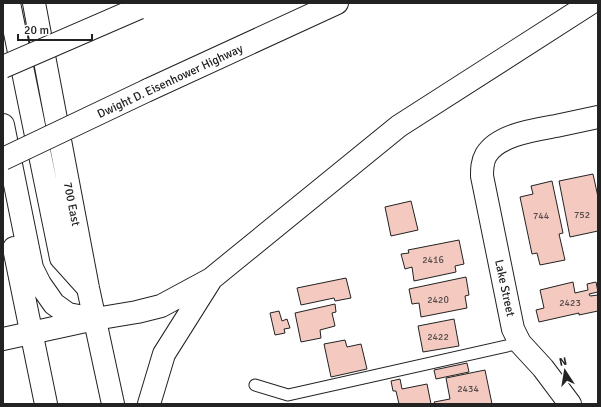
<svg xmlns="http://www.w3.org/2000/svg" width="601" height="407" font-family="Signika,sans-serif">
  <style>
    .building { fill: #f3c9c0; stroke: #222 }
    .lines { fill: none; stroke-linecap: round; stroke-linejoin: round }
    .service-casing { stroke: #222; stroke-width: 13 }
    .minor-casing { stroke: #222; stroke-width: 24 }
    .primary-casing { stroke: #222; stroke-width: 24 }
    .motorway-casing { stroke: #222; stroke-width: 24 }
    .service { stroke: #fff; stroke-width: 11 }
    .minor { stroke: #fff; stroke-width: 22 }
    .primary { stroke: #fff; stroke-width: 22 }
    .motorway { stroke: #fff; stroke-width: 22 }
    .motorway-bridge-casing { stroke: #222; stroke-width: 24; stroke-linecap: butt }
    .motorway-bridge { stroke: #fff; stroke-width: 22 }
    .labels { text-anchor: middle; stroke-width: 3; stroke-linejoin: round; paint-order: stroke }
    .number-label { font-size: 10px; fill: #564c4a }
    .street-label { font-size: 12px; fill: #222; stroke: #fff }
  </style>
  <rect width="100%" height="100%" fill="#fff"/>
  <path class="building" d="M 593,174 L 598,197 L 598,231 L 570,237 L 559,181 Z
    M 552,181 L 563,233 L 559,234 L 565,260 L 540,265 L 537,253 L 532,254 L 520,197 L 533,194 L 531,186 Z
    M 411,201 L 418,230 L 391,236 L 385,207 Z
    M 459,240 L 464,264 L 455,266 L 456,272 L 414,281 L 412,267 L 405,269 L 401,254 L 409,253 L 408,250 Z
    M 466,277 L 469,295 L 465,296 L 467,308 L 421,317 L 419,303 L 412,304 L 409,289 Z
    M 346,278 L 351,298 L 335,301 L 334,298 L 301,305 L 297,288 Z
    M 573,282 L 575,293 L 588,290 L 587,284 L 596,282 L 598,292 L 589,294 L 590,296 L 598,295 L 598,311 L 579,315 L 579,313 L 539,322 L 536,310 L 544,308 L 540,290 Z
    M 335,304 L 336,312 L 332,313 L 335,326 L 320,330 L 321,338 L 301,342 L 295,313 Z
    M 279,311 L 282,321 L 287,319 L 290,328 L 284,329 L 285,333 L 275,335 L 270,313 Z
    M 454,319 L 459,346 L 423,352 L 418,326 Z
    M 345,340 L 347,347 L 361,344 L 367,369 L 331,377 L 324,344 Z
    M 467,363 L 469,372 L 436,379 L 434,370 Z
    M 485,370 L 492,404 L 435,404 L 434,402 L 450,399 L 446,378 Z
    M 400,379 L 402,389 L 427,384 L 431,404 L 399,404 L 396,391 L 393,391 L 391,381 Z"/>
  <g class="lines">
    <g class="service-casing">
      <path id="service" d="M 255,385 L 288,395 L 520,343"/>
    </g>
    <g class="minor-casing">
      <path id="minor" d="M 570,404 L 543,368 L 520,343 L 513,329 L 482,176 C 482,169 482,162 486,155 C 498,135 534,130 556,126 C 570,123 584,120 598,117"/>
    </g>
    <g class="primary-casing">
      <path id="primary" d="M 9,3 L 61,258 L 88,288
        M 34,3 L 88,288 L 113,404
        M 3,125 L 32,268 L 40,284 L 54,304 L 68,314 L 95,319
        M 14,248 L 46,404"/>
    </g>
    <g class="motorway-casing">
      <path id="motorway" d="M 148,90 L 337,3
        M 3,339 L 95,319 L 137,312 L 161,306 L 211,279 L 399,126 L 591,3
        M 149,404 L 164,354 L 210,281"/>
    </g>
    <use href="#service" class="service"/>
    <use href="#minor" class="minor"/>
    <use href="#primary" class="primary"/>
    <use href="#motorway" class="motorway"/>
    <g class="motorway-bridge-casing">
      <path id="motorway-bridge" d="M 3,67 L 139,8
        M 3,159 L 148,90"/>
    </g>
    <use href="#motorway-bridge" class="motorway-bridge"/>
  </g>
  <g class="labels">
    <g class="number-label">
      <text x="582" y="218">752</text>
      <text x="541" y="219">744</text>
      <text x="433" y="263">2416</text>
      <text x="438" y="303">2420</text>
      <text x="570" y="306">2423</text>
      <text x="438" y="340">2422</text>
      <text x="468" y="392">2434</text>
    </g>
    <g class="street-label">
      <text transform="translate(170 81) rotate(-25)" y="4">Dwight D. Eisenhower Highway</text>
      <text transform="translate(72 204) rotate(79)" y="4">700 East</text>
      <text transform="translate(505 288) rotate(78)" y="4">Lake Street</text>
    </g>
  </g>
  <rect width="601" height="407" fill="none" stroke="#222222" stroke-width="8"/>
  <g transform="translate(565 371) rotate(348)" stroke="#ffffff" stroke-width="3" paint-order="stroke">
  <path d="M0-3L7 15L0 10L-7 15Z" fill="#222222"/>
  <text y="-6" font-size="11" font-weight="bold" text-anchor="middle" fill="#222222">N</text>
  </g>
  <path d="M18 34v6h74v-6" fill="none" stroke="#222222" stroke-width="2"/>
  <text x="24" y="34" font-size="12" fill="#222222" stroke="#ffffff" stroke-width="3" paint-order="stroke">20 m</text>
</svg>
